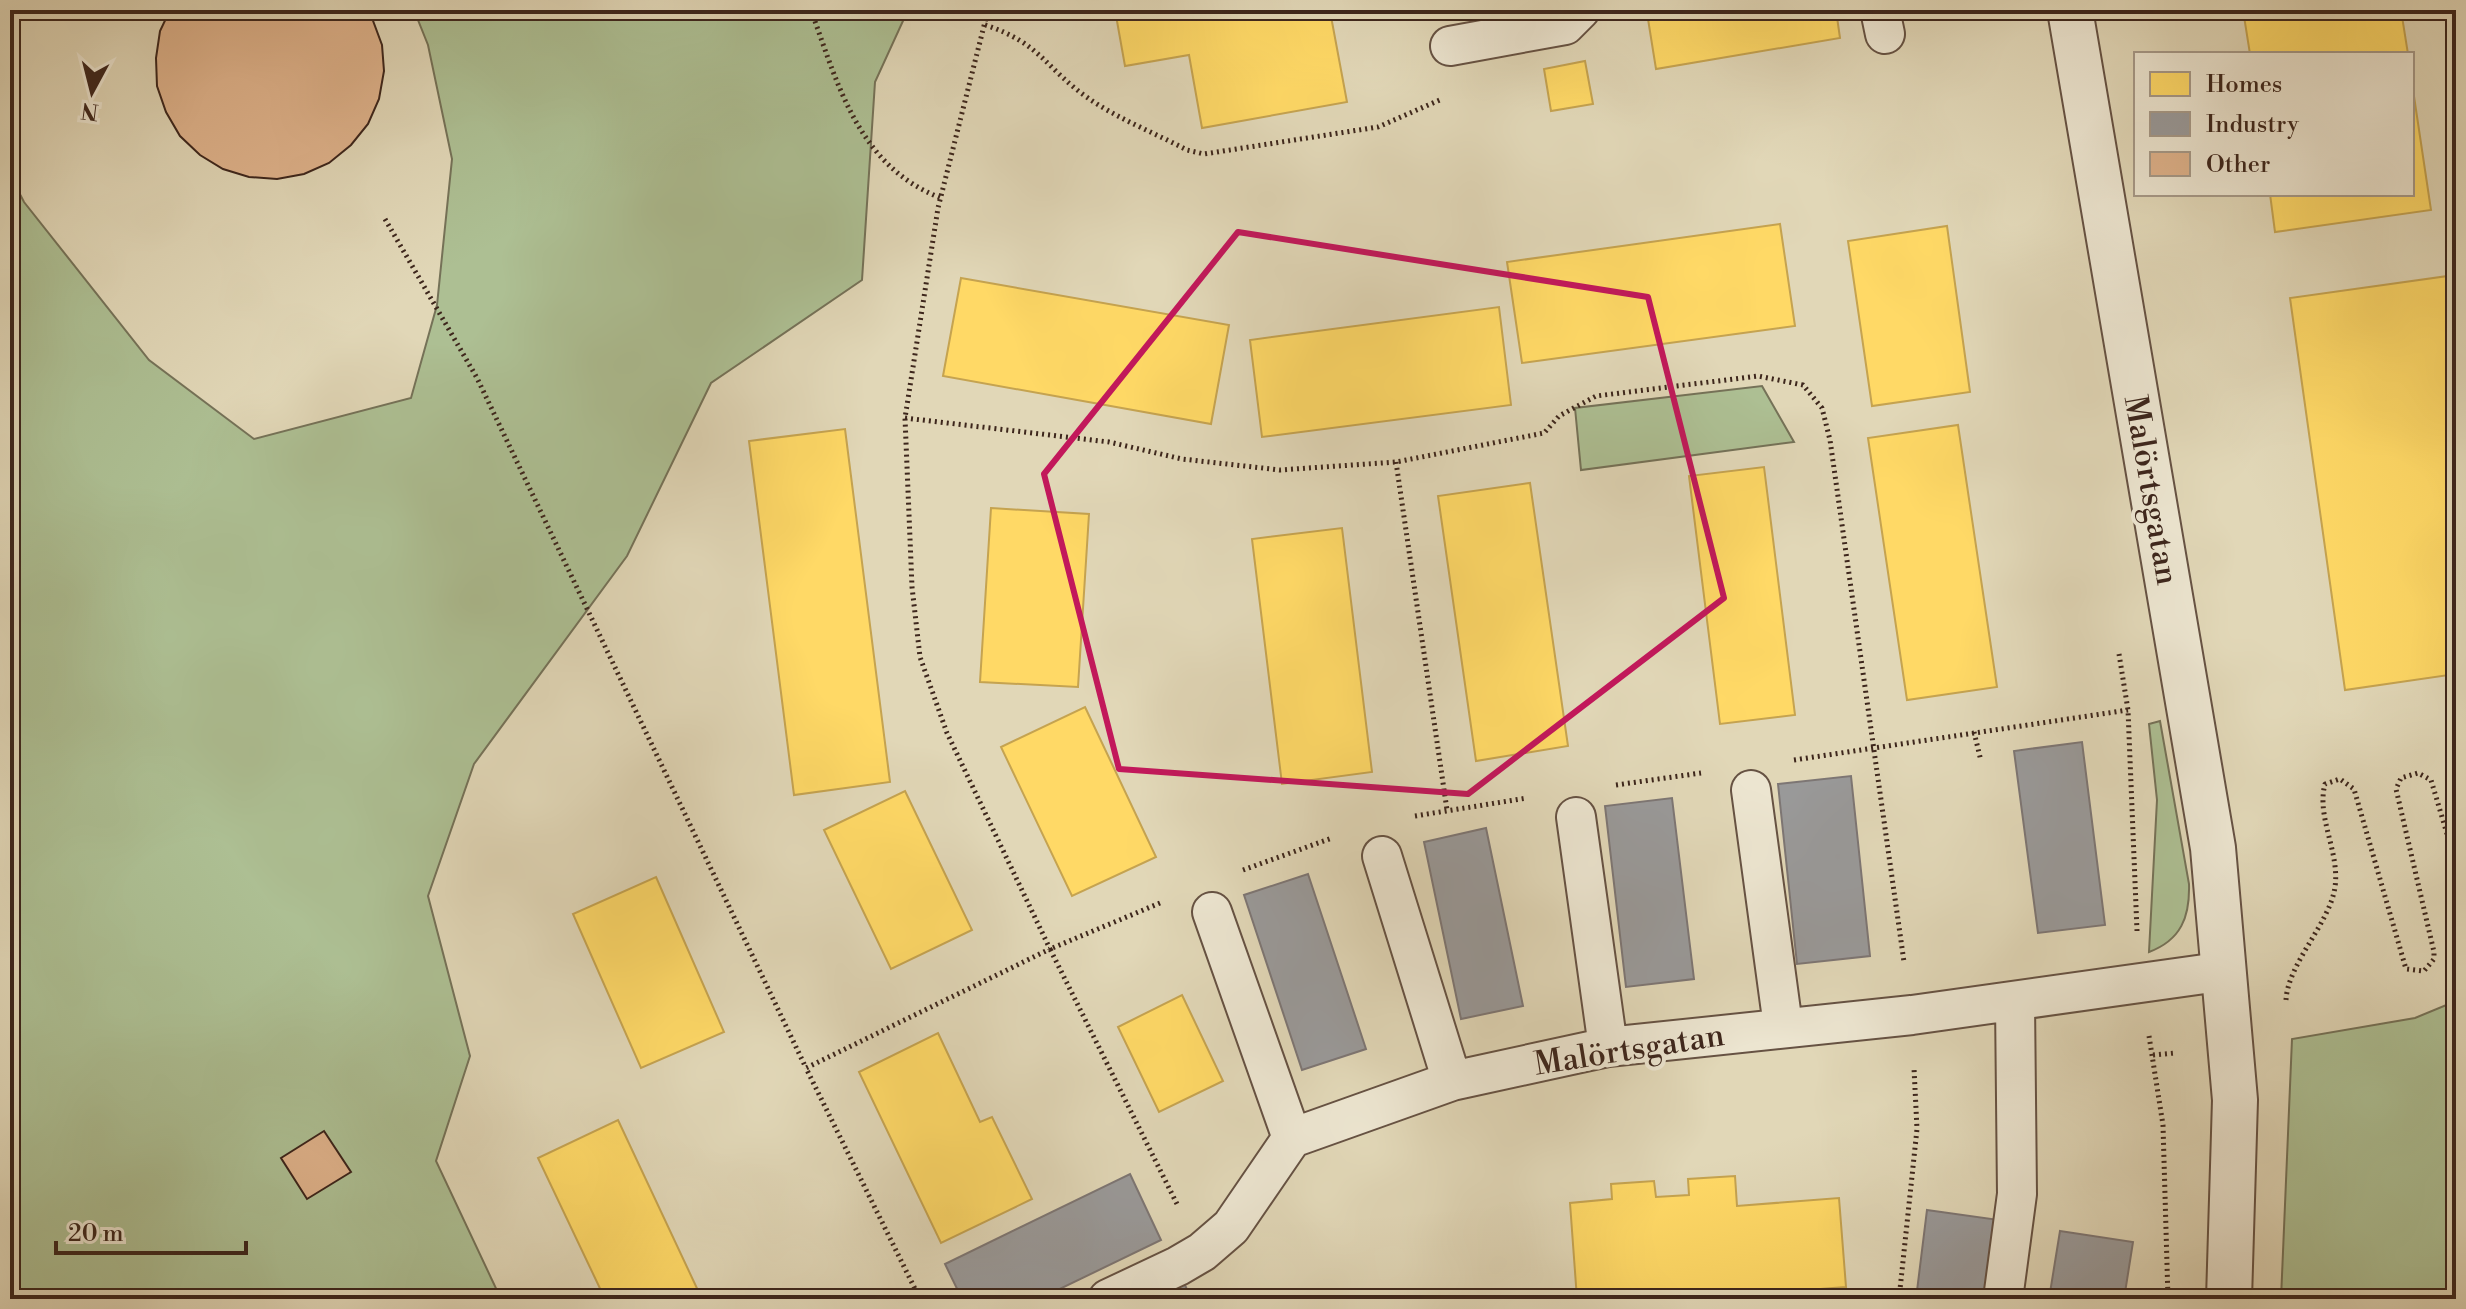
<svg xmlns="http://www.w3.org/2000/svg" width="2466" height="1309" font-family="'Libre Bodoni',serif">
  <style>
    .green { fill: #adbf93; stroke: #757258; stroke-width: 2 }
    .homes { fill: #ffd966; stroke: #c5a350; stroke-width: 2 }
    .industry { fill: #999; stroke: #7d7674; stroke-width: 2 }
    .building { fill: #deb28b; stroke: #3d261c; stroke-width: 2 }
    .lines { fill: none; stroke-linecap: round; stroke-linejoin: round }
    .service-casing { stroke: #665243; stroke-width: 42 }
    .minor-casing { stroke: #665243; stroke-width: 48 }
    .path { stroke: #3d261c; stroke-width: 5; stroke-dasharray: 2 4; stroke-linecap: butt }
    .service { stroke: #ece5d0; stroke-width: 38 }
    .minor { stroke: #ece5d0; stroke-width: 44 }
    .marked { fill: none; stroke: #c2185b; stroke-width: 6; stroke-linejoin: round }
    .labels { text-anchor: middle; stroke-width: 8; stroke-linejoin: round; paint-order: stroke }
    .street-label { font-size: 32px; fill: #3d261c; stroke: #ece5d0 }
  </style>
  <rect width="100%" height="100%" fill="#e1d7b7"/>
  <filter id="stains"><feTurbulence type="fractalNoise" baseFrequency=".0025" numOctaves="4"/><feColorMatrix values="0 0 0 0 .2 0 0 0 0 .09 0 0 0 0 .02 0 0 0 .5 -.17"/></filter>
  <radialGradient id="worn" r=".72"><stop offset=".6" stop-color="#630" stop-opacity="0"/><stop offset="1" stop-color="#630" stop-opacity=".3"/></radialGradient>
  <path class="green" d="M 414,10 L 908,10 L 875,82 L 862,280 L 711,383 L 627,556 L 474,764 L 428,896 L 470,1056 L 436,1161 L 501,1299 L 10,1299 L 10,175 L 24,202 L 149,360 L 254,439 L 411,398 L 437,305 L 452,159 L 428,45 Z
    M 1762,386 L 1794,442 L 1581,470 L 1575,408 Z
    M 2160,721 L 2189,884 C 2190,917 2181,940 2149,952 L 2157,800 L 2149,724 Z
    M 2456,1001 L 2456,1299 L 2281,1299 L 2292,1039 L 2415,1018 Z"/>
  <path class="homes" d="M 1115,10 L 1335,10 L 1330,11 L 1347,102 L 1202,128 L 1189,55 L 1125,66 Z
    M 1668,10 L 1836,10 L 1840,38 L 1656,69 L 1648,19 L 1668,15 Z
    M 2243,10 L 2401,10 L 2408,54 L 2250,54 Z
    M 1585,61 L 1593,104 L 1551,111 L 1544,69 Z
    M 2412,83 L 2431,210 L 2275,232 L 2270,194 L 2412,194 Z
    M 1780,224 L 1795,326 L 1522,363 L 1507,262 Z
    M 1947,226 L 1970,392 L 1872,406 L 1848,241 Z
    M 2448,276 L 2456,335 L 2456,674 L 2345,690 L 2290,298 Z
    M 961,278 L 1229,325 L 1211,424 L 943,376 Z
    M 1499,307 L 1511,405 L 1262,437 L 1250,340 Z
    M 1958,425 L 1997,687 L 1907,700 L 1868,438 Z
    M 845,429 L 890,782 L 794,795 L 749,441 Z
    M 1764,467 L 1795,715 L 1720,724 L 1689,476 Z
    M 1530,483 L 1568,746 L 1476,761 L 1438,496 Z
    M 991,508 L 1089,514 L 1078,687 L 980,682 Z
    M 1342,528 L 1372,772 L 1282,784 L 1252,539 Z
    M 1085,707 L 1156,857 L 1072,896 L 1001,747 Z
    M 905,791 L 972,930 L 891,969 L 824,830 Z
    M 656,877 L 724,1032 L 641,1068 L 573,914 Z
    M 1182,995 L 1223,1081 L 1159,1112 L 1118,1027 Z
    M 938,1033 L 980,1122 L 992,1117 L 1032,1199 L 941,1243 L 859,1072 Z
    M 618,1120 L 702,1299 L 605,1299 L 538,1158 Z
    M 1735,1176 L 1737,1206 L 1839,1198 L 1846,1287 L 1692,1299 L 1577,1299 L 1570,1203 L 1612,1199 L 1611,1184 L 1654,1181 L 1656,1197 L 1689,1195 L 1688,1179 Z"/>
  <path class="industry" d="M 2082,742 L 2105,925 L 2038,933 L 2014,751 Z
    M 1851,776 L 1870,956 L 1797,964 L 1778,784 Z
    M 1672,798 L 1694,979 L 1626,987 L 1605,806 Z
    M 1486,828 L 1523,1006 L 1461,1019 L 1424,842 Z
    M 1308,874 L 1366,1049 L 1302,1070 L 1244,895 Z
    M 1130,1174 L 1161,1240 L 1039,1299 L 962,1299 L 945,1264 Z
    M 1927,1210 L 1999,1220 L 1989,1299 L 1916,1299 Z
    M 2060,1231 L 2133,1242 L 2124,1299 L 2049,1299 Z
    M 1182,1278 L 1191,1299 L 1134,1299 Z"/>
  <path class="building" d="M 170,10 L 369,10 L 382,45 L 384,71 L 379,99 L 368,124 L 351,145 L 329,163 L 304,174 L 277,179 L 249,177 L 223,169 L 200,155 L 180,136 L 166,112 L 157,86 L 156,58 L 160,31 Z
    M 324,1131 L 351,1172 L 307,1199 L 281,1158 Z"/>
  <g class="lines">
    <g class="service-casing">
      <path id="service" d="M 1880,10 L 1885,34
        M 1450,46 L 1565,25 L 1580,10
        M 1751,790 L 1783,1026
        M 1576,817 L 1608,1047
        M 1382,856 L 1452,1081
        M 1212,912 L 1292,1138
        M 1108,1299 L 1178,1266 L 1202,1252 L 1231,1227 L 1292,1138 L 1452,1081 L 1608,1047 L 1912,1015 L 2226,971
        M 2003,1299 L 2017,1194 L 2015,1002"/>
    </g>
    <g class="minor-casing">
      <path id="minor" d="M 2070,10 L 2213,848 L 2235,1100 L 2229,1299"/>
    </g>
    <path class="path" d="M 811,10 C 838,85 859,167 941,198
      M 985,25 C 1041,43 1046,69 1088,98 C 1118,119 1155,133 1187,150 L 1204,154 L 1378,127 L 1442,99
      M 385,219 L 477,378 L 806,1068
      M 905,418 L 1109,442 L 1182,459 L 1280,470 L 1396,462 L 1544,433 L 1559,416 L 1596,396 L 1758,376 L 1803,385 L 1822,408 L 1830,440 L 1904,962
      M 1396,462 L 1447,810
      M 2119,654 L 2128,710 L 2137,931
      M 1974,732 L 1981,761
      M 1794,760 L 2128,710
      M 1616,785 L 1701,773
      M 1415,816 L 1527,798
      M 1243,870 L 1332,838
      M 1160,903 L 1050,949 L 1178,1206
      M 2286,1000 C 2288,963 2330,923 2335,887 C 2340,852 2316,817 2325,784 L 2340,779 L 2354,789 L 2406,969 L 2424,971 L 2434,959 L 2434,952 L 2396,789 L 2401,778 L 2418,773 L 2431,780 L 2456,864
      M 2149,1036 L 2163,1125 L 2168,1299
      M 2153,1055 L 2175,1053
      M 920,1299 L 806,1068 L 1050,949 L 947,733 L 920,657 L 912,587 L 905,418 L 938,208 L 988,10
      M 1899,1299 L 1917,1129 L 1914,1068"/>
    <use href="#service" class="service"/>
    <use href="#minor" class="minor"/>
  </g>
  <path class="marked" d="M 1238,232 L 1648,297 L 1724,598 L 1468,794 L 1119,769 L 1044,474 Z"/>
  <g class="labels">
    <g class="street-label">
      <text transform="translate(2152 490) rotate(80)" y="11">Malörtsgatan</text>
      <text transform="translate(1629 1049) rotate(-9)" y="11">Malörtsgatan</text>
    </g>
  </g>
  <rect width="2466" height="1309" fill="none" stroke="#e1d7b7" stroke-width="40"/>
  <rect x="12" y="12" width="2442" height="1285" fill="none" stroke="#3d261c" stroke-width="4"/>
  <rect x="20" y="20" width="2426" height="1269" fill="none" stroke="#3d261c" stroke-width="2"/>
  <rect x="2134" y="52" width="280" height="144" fill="#ece5d0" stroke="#a69988" stroke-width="2"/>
  <rect x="2150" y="72" width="40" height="24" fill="#ffd966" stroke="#a69988" stroke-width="2"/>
  <text x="2206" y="92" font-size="24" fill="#3d261c">Homes</text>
  <rect x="2150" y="112" width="40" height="24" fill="#999999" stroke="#a69988" stroke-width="2"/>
  <text x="2206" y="132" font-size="24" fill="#3d261c">Industry</text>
  <rect x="2150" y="152" width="40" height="24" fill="#deb28b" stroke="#a69988" stroke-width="2"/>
  <text x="2206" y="172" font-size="24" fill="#3d261c">Other</text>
  <g transform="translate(92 92) rotate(187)" stroke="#ece5d0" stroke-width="6" paint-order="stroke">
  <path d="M0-6L14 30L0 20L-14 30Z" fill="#3d261c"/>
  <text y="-12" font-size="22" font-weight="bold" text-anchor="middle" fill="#3d261c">N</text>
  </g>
  <path d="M56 1241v12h190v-12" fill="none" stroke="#3d261c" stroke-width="4"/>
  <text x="68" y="1241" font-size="24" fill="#3d261c" stroke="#ece5d0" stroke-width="6" paint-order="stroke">20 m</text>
  <rect width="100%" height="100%" filter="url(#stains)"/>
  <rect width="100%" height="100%" fill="url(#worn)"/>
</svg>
